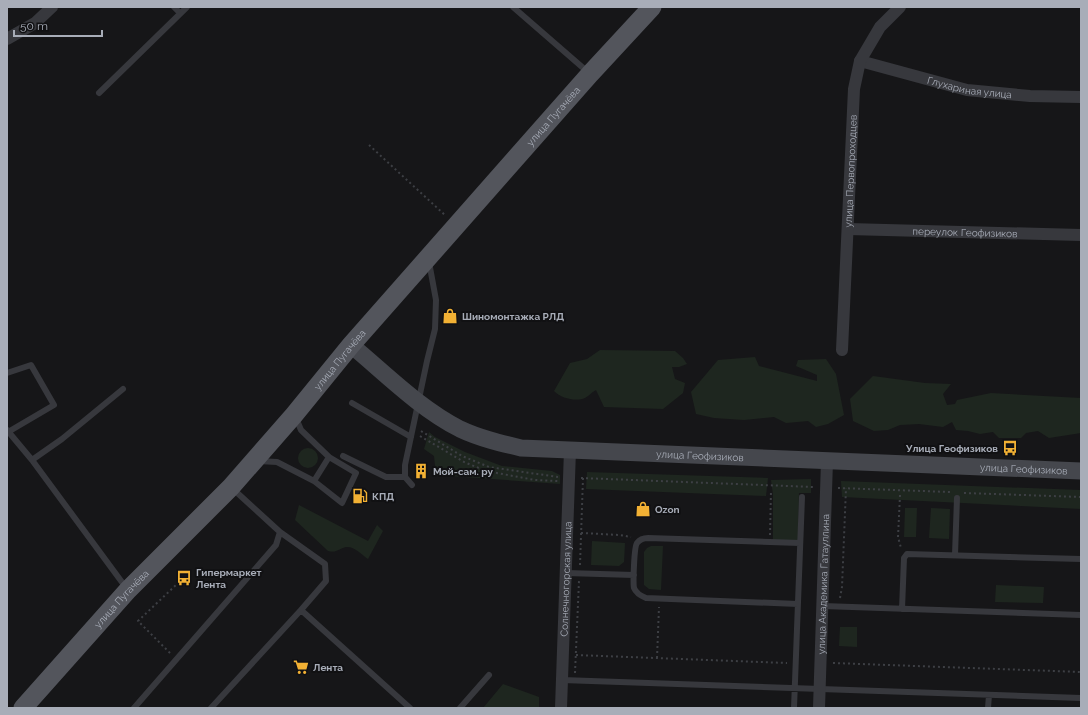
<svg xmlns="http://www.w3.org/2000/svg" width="1088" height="715" font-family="Raleway,sans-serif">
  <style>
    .green { fill: #1e261f }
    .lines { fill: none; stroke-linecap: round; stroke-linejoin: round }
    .path { stroke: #3d3f44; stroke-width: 2; stroke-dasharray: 2 3; stroke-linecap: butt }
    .lane { stroke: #37383d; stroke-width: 6 }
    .street { stroke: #37383d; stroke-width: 12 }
    .secondary { stroke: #45474d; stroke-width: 17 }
    .primary { stroke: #53555c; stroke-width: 19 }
    .labels { text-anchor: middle; stroke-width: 4; stroke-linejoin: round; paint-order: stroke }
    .street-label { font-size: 10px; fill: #a8adb8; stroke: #111113 }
    .poi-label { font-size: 10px; font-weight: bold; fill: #a8adb8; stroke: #111113; text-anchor: start }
  </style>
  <rect width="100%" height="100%" fill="#161618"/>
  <path class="green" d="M 600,350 L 675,351 L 683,358 L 687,364 L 679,367 L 672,367 L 675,379 L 685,383 L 683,393 L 663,409 L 604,407 L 596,390 C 592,392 587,398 582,399 C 573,401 561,398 554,391 L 570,363 L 587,359 Z
    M 755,357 L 759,366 L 817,381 L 817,375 L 796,366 L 798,360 L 826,359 L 836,374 L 844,415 L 828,424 L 816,427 L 808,421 L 786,423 L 774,417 L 744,420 L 714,418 L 696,414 L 691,392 L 718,360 Z
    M 873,376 L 925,383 L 951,384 L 943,394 L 947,405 L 955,404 L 957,400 L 991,393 L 1081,398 L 1081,433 L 1049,438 L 1038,431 L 1026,433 L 1021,438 L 999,438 L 993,432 L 980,434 L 968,431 L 956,430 L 952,422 L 943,427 L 919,424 L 900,425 L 888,430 L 874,431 L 853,421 L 850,399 Z
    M 429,432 L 435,437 L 465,452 L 502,466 L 552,471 L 560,475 L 560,484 L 436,475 L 434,456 L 424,449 Z
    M298 458a10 10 0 1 1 20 0a10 10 0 1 1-20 0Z
    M 587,472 L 768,478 L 766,496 L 586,489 Z
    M 811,479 L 811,493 L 799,493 L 798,540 L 773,540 L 773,495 L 771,480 Z
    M 841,481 L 1081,490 L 1081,509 L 842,497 Z
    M 299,505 L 368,541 L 377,525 L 383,531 L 368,559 C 362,555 354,546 346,547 C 337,549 338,553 328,551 L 295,520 Z
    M 905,508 L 917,508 L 916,537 L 904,537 Z
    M 931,508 L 950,509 L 949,539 L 929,538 Z
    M 592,541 L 625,543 L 624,562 L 619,566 L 591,565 Z
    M 651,546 L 663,546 L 661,590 L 649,589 L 644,585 L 644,552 L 647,548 Z
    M 996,585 L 1044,587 L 1043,603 L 995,602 Z
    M 840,627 L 857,627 L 857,647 L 839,646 Z
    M 503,684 L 539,697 L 539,708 L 483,708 Z"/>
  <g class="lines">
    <path class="path" d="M 369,145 L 446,216
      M 421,431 L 462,456 L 489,467 L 558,477
      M 420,436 L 464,462 L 486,471 L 535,480 L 558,481
      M 581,478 L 814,487
      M 838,488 L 950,492
      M 964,493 L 1081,497
      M 900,495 L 898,537 L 901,548
      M 581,533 L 620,535 L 631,537
      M 770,535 L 771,490
      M 580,565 L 583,478
      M 840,598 L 842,587 L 846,488
      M 170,653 L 138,621 L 177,584
      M 576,655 L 787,663
      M 657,658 L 659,607
      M 833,663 L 1081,672
      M 575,673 L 579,581"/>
    <path class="lane" d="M 174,7 L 180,13
      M 513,7 L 589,73
      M 99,93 L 187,7
      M 7,373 L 31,365 L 54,405 L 8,432
      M 352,403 L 411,437
      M 7,430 L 32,460 L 127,589
      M 343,456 L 386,477 L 405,477
      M 32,460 L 62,439 L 123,389
      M 258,461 L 277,462 L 314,481 L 329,457 L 301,430 L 296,418
      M 314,481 L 342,503 L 356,473 L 329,457
      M 412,485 L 405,477 L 405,465 L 427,361 L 435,329 L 436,300 L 429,262
      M 280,532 L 325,564 L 326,581 L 301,610
      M 955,555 L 957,498
      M 566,573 L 634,575
      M 798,604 L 646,598 C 641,596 636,593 634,588 C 633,583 634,547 637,543 C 640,539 644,538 648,538 L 800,543
      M 823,606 L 1081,615
      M 902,609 L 904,558 L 907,554 L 1081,559
      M 562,680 L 1081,698
      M 134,708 L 276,545 L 280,532 L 233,489
      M 211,708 L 301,610 L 410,708
      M 460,708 L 489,675
      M 794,708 L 802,497
      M 988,708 L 989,695"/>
    <g class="street">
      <path d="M 7,39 L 35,23 L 52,7"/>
      <path id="s1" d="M 860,61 L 967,90 L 1030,96 L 1081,97"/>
      <path id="s2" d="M 848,229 L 1081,235"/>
      <path id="s3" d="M 842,350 L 854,89 L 860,61 L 880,27 L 900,7"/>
      <path id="s4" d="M 561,708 L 570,450"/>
      <path id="s5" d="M 819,708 L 827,461"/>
    </g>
    <path class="secondary" id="s6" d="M 351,345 C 386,374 419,408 460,429 C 479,438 500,443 521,448 L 1081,471"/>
    <path class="primary" id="s7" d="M 23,708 L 128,590 L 231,487 L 294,415 L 351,345 L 590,74 L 652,7"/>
  </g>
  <defs>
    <g id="shop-bare" transform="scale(1.2)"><path d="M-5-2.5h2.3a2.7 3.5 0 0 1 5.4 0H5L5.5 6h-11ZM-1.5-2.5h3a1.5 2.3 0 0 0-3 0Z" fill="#f2b134" stroke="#111113" stroke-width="2.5" paint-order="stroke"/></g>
    <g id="bus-bare" transform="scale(1.2)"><path d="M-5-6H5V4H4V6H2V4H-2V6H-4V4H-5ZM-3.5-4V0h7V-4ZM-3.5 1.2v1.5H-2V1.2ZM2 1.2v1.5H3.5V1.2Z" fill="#f2b134" stroke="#111113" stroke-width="2.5" paint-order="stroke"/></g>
    <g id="building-bare" transform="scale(1.2)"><path d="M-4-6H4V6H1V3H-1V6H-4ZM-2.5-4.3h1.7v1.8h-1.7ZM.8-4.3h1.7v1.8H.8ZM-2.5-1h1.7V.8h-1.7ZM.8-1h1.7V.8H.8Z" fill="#f2b134" stroke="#111113" stroke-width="2.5" paint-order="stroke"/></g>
    <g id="fuel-bare" transform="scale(1.2)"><path d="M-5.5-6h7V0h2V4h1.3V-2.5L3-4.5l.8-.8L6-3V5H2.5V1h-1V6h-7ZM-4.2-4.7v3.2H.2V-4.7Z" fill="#f2b134" stroke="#111113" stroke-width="2.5" paint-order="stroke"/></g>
    <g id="supermarket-bare" transform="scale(1.2)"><path d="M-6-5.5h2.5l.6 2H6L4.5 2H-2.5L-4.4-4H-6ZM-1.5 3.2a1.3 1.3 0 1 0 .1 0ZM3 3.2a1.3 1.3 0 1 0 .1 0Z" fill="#f2b134" stroke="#111113" stroke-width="2.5" paint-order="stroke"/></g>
  </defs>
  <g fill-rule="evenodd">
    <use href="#shop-bare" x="450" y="316"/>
    <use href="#bus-bare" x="1010" y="448"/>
    <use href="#building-bare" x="421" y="471"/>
    <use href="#fuel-bare" x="360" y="496"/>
    <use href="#shop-bare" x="643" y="509"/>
    <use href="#bus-bare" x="184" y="578"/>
    <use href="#supermarket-bare" x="301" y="667"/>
  </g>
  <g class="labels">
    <g class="street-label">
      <text dy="4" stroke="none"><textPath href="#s1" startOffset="113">Глухариная улица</textPath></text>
      <text dy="4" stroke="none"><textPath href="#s7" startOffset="795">улица Пугачёва</textPath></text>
      <text dy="4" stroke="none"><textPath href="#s3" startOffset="179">улица Первопроходцев</textPath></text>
      <text dy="4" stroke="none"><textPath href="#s2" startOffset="117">переулок Геофизиков</textPath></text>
      <text dy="4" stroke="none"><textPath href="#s7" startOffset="471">улица Пугачёва</textPath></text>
      <text dy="4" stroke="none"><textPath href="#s6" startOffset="381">улица Геофизиков</textPath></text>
      <text dy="4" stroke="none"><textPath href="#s6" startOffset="705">улица Геофизиков</textPath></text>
      <text dy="4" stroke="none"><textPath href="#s4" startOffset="129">Солнечногорская улица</textPath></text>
      <text dy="4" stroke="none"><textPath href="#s5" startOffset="124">улица Академика Гатауллина</textPath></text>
      <text dy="4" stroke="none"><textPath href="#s7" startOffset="147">улица Пугачёва</textPath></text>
    </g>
    <g class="poi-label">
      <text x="462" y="320">Шиномонтажка РЛД</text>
      <text x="998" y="452" text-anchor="end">Улица Геофизиков</text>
      <text x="433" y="475">Мой-сам. ру</text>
      <text x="372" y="500">КПД</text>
      <text x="655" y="513">Ozon</text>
      <text x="196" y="576">Гипермаркет<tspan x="196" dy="12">Лента</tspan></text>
      <text x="313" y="671">Лента</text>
    </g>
  </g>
  <rect width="1088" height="715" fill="none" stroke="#a8adb8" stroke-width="16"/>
  <path d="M14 30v6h88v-6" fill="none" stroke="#a8adb8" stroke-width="2"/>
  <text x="20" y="30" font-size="12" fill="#a8adb8" stroke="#111113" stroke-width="3" paint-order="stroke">50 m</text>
</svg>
